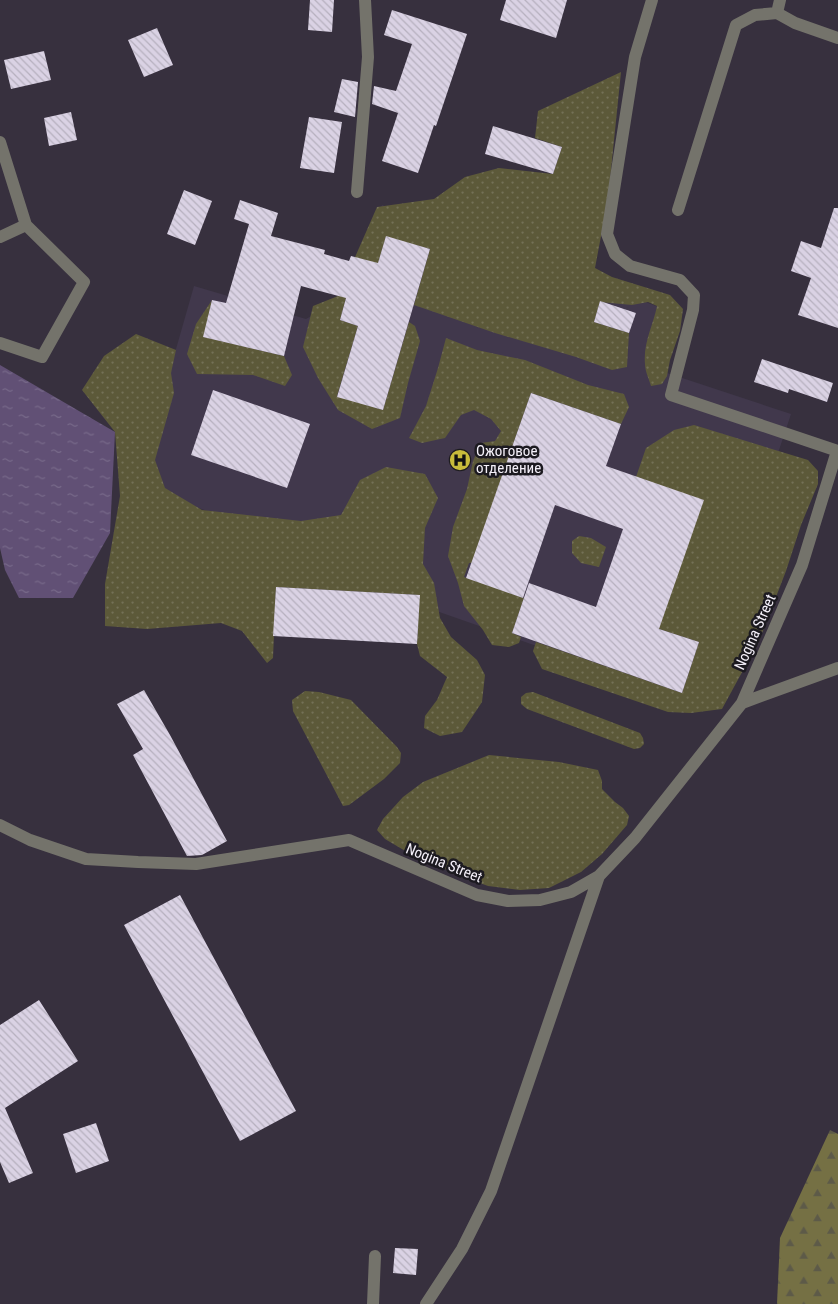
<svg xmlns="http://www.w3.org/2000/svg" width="838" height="1304" font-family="'Roboto Condensed',sans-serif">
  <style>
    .built { fill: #41384c }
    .grass { fill: url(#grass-dots) }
    .forest { fill: url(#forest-firs) }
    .water { fill: url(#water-ripples) }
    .building { fill: url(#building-back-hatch) }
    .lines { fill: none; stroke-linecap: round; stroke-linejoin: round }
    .minor { stroke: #74736b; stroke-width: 12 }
    .labels { text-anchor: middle; stroke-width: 5; stroke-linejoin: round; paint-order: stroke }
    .poi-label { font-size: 15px; fill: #f5f1fa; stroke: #1c1a20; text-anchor: start }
    .street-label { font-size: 15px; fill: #f5f1fa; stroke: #1c1a20 }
  </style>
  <defs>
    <pattern id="grass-dots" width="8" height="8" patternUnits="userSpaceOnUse" patternTransform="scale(1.25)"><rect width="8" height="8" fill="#5c5939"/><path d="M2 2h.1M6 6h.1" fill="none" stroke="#747157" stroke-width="1.8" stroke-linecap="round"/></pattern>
    <pattern id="forest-firs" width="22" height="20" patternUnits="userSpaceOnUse" patternTransform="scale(1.25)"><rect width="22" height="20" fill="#757044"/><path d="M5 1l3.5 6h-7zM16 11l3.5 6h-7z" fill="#5d5a48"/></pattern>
    <pattern id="water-ripples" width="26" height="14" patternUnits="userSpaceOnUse" patternTransform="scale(1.25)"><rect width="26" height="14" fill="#615075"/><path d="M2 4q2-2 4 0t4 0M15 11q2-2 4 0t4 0" fill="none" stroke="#786a8a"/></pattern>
    <pattern id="building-back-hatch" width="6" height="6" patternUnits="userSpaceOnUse" patternTransform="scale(1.25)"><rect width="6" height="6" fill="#dad2e4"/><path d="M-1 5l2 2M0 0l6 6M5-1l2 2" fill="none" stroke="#b6b0be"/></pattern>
  </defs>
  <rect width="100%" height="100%" fill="#37303e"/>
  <path class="built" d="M 382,205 L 678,314 L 661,371 L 791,414 L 778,453 L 680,696 L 425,607 L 426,590 L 249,525 L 154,493 L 142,468 L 194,286 L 306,319 L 342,299 Z"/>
  <path class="grass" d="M 621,72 L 608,199 L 595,268 L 612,277 L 670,295 L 683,309 L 680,331 L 670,360 L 667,376 L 662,384 L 651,386 C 649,379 645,371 645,364 C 643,343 653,326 657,306 L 648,302 L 632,305 L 600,302 L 594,322 L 629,333 L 627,367 L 612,370 L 576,357 L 495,333 L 414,305 L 430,249 L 386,237 L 369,293 L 346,298 L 340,320 L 358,326 L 337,396 L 383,410 L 409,322 L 415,326 L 420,341 L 408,383 L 400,418 L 372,429 L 338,410 L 318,378 L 303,347 L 313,306 L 338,296 L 377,207 L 434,199 L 465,177 L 499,168 L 553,174 L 562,147 L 535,138 L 538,111 Z
    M 212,300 L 204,337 L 284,356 L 292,375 L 285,386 L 253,375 L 197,374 L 187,354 L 196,324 Z
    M 136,334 L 176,350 L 171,373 L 174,393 L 155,460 L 165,488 L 202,510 L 301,521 L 341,515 L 360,480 L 386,467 L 425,474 L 438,498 L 425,528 L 423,564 L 434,583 L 440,618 L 451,637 L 477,660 L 485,675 L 482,702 L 462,732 L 440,736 L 424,728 L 425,716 L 437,700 L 447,677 L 420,656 L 417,644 L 419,595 L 276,587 L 273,658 L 267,663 L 242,631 L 221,623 L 147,629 L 105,626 L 105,584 L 120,496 L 115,432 L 82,390 L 104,356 Z
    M 446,338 L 477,350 L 525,360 L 588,385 L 624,394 L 629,407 L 621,424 L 531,393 L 472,563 L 469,563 L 464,577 L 524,598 L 512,633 L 521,637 L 519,643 L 509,647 L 492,645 L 483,630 L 464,606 L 458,583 L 448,556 L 453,527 L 467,489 L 473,461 L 481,443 L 495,441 L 501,431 L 491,419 L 474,410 L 461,415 L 445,438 L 422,443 L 409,438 L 426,406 L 438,368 Z
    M 694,425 L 808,460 L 818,471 L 818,484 L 801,525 L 786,571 L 759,641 L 722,709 L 691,713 L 668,712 L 542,669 L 533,651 L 536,642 L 682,693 L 699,642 L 659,629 L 636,477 L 646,448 L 674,430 Z
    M 579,536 L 591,538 L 606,547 L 599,567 L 581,563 L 572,553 L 572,541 Z
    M 305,691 L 319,692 L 351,700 L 397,747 L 401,753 L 400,763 L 384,779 L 349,805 L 343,806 L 293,711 L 292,700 Z
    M 533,692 L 640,733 L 643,738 L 644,744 L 640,748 L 634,749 L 527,709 L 521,704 L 521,697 L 526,693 Z
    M 489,755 L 559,762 L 598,770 L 602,781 L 602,789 L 615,802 L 623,808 L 629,816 L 627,825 L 602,854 L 581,872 L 549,888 L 520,890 L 488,886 L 461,876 L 407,852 L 385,839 L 377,830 L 383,819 L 403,797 L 423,782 Z"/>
  <path class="forest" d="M 830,1130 L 838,1134 L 838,1304 L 777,1304 L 780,1238 Z"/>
  <path class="water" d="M 0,365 L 115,432 L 110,533 L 73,598 L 19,598 L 5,570 L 0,548 Z"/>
  <path class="building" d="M 310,0 L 334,0 L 332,32 L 308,30 Z
    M 506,0 L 567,0 L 556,38 L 500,20 Z
    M 392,10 L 467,34 L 436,126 L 434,125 L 418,173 L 382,161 L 398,113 L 372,104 L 374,86 L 396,91 L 412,44 L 384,35 Z
    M 157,28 L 173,65 L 144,77 L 128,40 Z
    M 44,51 L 51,80 L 11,89 L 4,60 Z
    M 342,79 L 358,82 L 355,117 L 334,112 Z
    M 71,112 L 77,140 L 49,146 L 44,118 Z
    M 309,117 L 342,122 L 334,173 L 300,168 Z
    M 493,126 L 562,147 L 553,174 L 485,154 Z
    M 184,190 L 212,201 L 195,245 L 167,234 Z
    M 240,200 L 278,213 L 271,236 L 325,250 L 324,254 L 349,261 L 351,256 L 378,263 L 386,236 L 430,249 L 383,410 L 337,397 L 358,326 L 340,320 L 346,298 L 301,286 L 284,356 L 203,337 L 212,300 L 226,303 L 249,224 L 234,219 Z
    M 834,208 L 838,208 L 838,328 L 798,315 L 811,278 L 791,271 L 801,241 L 821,248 Z
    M 600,301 L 636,313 L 629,333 L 594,322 Z
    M 762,359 L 833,383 L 827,402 L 789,389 L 788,393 L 754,382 Z
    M 213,390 L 310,424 L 287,488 L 191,455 Z
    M 531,393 L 621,424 L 606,466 L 704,500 L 659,629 L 699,642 L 682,693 L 512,633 L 529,583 L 596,607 L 623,529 L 555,505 L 523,598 L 466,578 Z
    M 276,587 L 420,595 L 417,644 L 273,636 Z
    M 144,690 L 170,735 L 227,841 L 202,855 L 187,856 L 133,755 L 143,749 L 117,704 Z
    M 180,895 L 296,1111 L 240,1141 L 124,925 Z
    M 39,1000 L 78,1061 L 5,1108 L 33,1173 L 9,1183 L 0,1162 L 0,1025 Z
    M 96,1123 L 109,1161 L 76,1173 L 63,1134 Z
    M 395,1248 L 418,1249 L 416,1275 L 393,1273 Z"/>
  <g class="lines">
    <path class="minor" d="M 652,0 L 635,57 L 607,234 L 615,254 L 630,266 L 680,280 L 694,295 L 693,310 L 671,395 L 838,451
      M 780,0 L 777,13 L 795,23 L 838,38
      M 0,142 L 26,225 L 84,282 L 42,357 L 0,343
      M 357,192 L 368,57 L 365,0
      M 678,210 L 736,25 L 755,15 L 777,13
      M 0,237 L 26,225
      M 742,703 L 838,668
      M 0,825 L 30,840 L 86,859 L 138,862 L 196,864 L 349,840 L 477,895 L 508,901 L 540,900 L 571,892 L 599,876 L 635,838 L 742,703 L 802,565 L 837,451
      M 373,1304 L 375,1256
      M 426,1304 L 462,1249 L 491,1191 L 599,876"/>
  </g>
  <defs>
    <g id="hospital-disc" transform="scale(1.125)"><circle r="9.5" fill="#c8bb3b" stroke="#1c1a20"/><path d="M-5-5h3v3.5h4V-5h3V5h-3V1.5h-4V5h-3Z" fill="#111"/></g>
  </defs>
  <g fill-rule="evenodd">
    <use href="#hospital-disc" x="460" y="460"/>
  </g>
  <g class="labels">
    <g class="poi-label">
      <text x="476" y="456">Ожоговое<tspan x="476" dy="17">отделение</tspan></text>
    </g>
    <g class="street-label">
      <text transform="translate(755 632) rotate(-66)" y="5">Nogina Street</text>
      <text transform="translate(444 863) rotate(22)" y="5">Nogina Street</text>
    </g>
  </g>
</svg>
